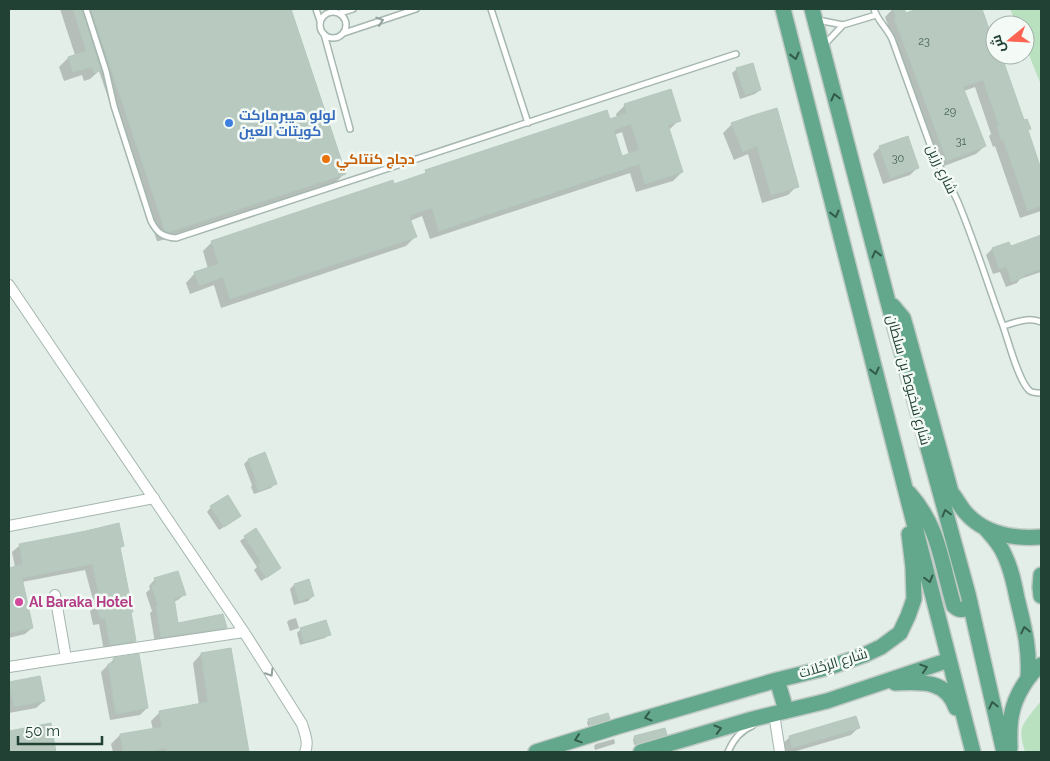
<svg xmlns="http://www.w3.org/2000/svg" width="1050" height="761" font-family="Raleway,Cairo,sans-serif">
  <style>
    .green { fill: #bae1bf }
    .shadow { fill: #0003; fill-rule: evenodd }
    .building { fill: #b8c9c0; stroke: #b4c8be; fill-rule: evenodd }
    .lines { fill: none; stroke-linecap: round; stroke-linejoin: round }
    .service-casing { stroke: #a5b7ae; stroke-width: 8 }
    .minor-casing { stroke: #a5b7ae; stroke-width: 12 }
    .primary-casing { stroke: #c1cac6; stroke-width: 18 }
    .service { stroke: #fff; stroke-width: 5 }
    .minor { stroke: #fff; stroke-width: 10 }
    .primary { stroke: #63a88d; stroke-width: 15 }
    .oneway { stroke: #90a09a }
    .oneway2 { stroke: #325b4a }
    .shop-dot { fill: #3f7fe0; stroke: #f4faf6; stroke-width: 2 }
    .food-dot { fill: #e8710a; stroke: #f4faf6; stroke-width: 2 }
    .hotel-dot { fill: #d1479c; stroke: #f4faf6; stroke-width: 2 }
    .labels { text-anchor: middle; stroke-width: 5; stroke-linejoin: round; paint-order: stroke }
    .number-label { font-size: 11px; fill: #476357 }
    .shop-label { font-size: 14px; font-weight: bold; fill: #366cbe; stroke: #f4faf6; text-anchor: start }
    .food-label { font-size: 14px; font-weight: bold; fill: #c56008; stroke: #f4faf6; text-anchor: start }
    .street-label { font-size: 14px; fill: #214134; stroke: #f4faf6 }
    .hotel-label { font-size: 14px; font-weight: bold; fill: #b23c85; stroke: #f4faf6; text-anchor: start }
  </style>
  <rect width="100%" height="100%" fill="#e3eee8"/>
  <path class="green" d="M 1010,9 L 1041,9 L 1041,85 L 1025,45 L 1025,25 L 1017,25 Z
    M 1041,701 L 1041,752 L 1025,752 C 1023,745 1020,735 1022,728 C 1024,721 1036,707 1041,701 Z"/>
  <path class="shadow" d="M 60,9 L 290,9 L 344,174 L 335,183 L 159,241 L 157,241 L 99,71 L 90,79 L 84,81 L 82,75 L 64,81 L 59,67 L 68,58 L 75,55 Z
    M 893,9 L 903,9 L 905,15 L 921,9 L 980,9 L 995,50 L 995,55 L 997,55 L 1023,122 L 1029,129 L 1027,131 L 1041,173 L 1041,211 L 1020,218 L 995,146 L 993,147 L 989,136 L 991,134 L 975,87 L 964,91 L 985,146 L 976,154 L 939,168 L 886,27 L 888,25 L 885,17 Z
    M 737,69 L 760,90 L 755,94 L 740,99 L 732,73 Z
    M 625,105 L 679,120 L 669,130 L 682,172 L 673,181 L 636,192 L 630,173 L 430,239 L 422,216 L 410,221 L 415,237 L 406,246 L 221,308 L 214,285 L 190,294 L 186,283 L 195,273 L 208,269 L 203,251 L 212,242 L 393,185 L 422,176 L 426,172 L 617,118 L 616,114 ZM 622,132 L 629,155 L 621,157 L 614,135 Z
    M 751,117 L 797,186 L 788,195 L 762,203 L 748,154 L 734,160 L 723,133 L 732,124 Z
    M 880,147 L 917,168 L 910,175 L 883,184 L 873,154 Z
    M 1041,236 L 1041,272 L 1020,279 L 1017,283 L 1006,287 L 1000,272 L 993,274 L 986,255 L 992,249 L 1009,244 L 1010,247 Z
    M 264,453 L 275,484 L 271,488 L 254,494 L 251,487 L 252,485 L 244,464 L 248,460 Z
    M 211,507 L 239,516 L 235,520 L 219,530 L 207,512 Z
    M 255,530 L 280,568 L 275,572 L 261,581 L 254,570 L 257,567 L 240,541 Z
    M 86,532 L 123,546 L 119,549 L 135,641 L 128,647 L 104,651 L 99,624 L 93,625 L 90,611 L 95,607 L 85,570 L 22,582 L 32,628 L 25,634 L 9,638 L 9,569 L 15,567 L 12,552 L 19,546 Z
    M 155,579 L 185,594 L 178,600 L 173,602 L 177,625 L 226,627 L 220,633 L 155,643 L 150,613 L 152,611 L 146,593 L 150,589 L 149,586 Z
    M 294,585 L 313,596 L 308,601 L 294,605 L 290,589 Z
    M 296,618 L 299,628 L 290,631 L 287,622 L 289,620 Z
    M 301,629 L 329,634 L 325,638 L 300,645 L 297,633 Z
    M 230,649 L 248,752 L 113,752 L 111,744 L 120,735 L 153,730 L 151,721 L 160,712 L 199,705 L 193,663 L 201,654 Z
    M 114,659 L 147,708 L 140,715 L 110,720 L 101,672 Z
    M 9,684 L 44,701 L 36,708 L 9,713 Z
    M 608,719 L 607,721 L 588,726 L 587,722 L 589,720 Z
    M 50,725 L 55,752 L 9,752 L 9,732 Z
    M 858,728 L 851,735 L 793,752 L 785,752 L 782,744 L 790,737 Z
    M 665,734 L 664,736 L 634,745 L 633,739 L 635,737 Z
    M 614,739 L 615,743 L 614,744 L 595,750 L 594,746 L 596,744 Z"/>
  <path class="building" d="M 73,9 L 82,9 L 101,70 L 94,73 L 92,67 L 73,72 L 68,57 L 86,51 Z
    M 91,9 L 291,9 L 346,174 L 169,232 L 165,231 Z
    M 893,9 L 904,9 L 906,13 L 917,9 L 982,9 L 995,46 L 995,55 L 998,55 L 999,58 L 1002,57 L 1024,120 L 1027,119 L 1031,129 L 1028,130 L 1041,169 L 1041,206 L 1028,211 L 1003,139 L 1001,140 L 997,127 L 999,126 L 983,80 L 963,87 L 986,146 L 947,161 L 894,18 L 896,17 Z
    M 753,63 L 761,90 L 745,95 L 736,68 Z
    M 671,89 L 681,121 L 668,125 L 683,172 L 645,184 L 639,164 L 439,231 L 432,208 L 409,216 L 417,237 L 230,299 L 223,277 L 199,286 L 194,272 L 219,264 L 211,241 L 393,180 L 394,184 L 426,173 L 425,170 L 607,110 L 610,119 L 627,113 L 624,104 ZM 631,124 L 639,150 L 622,156 L 614,130 Z
    M 777,108 L 799,187 L 771,195 L 757,146 L 743,152 L 731,123 L 751,116 Z
    M 908,136 L 919,168 L 890,178 L 879,146 Z
    M 1041,235 L 1041,269 L 1024,275 L 1024,277 L 1012,282 L 1006,267 L 999,269 L 992,248 L 1009,242 L 1011,246 Z
    M 265,452 L 277,484 L 258,491 L 255,481 L 256,481 L 248,459 Z
    M 228,495 L 241,516 L 224,527 L 210,506 Z
    M 119,523 L 124,546 L 120,547 L 129,593 L 128,593 L 133,612 L 131,612 L 136,641 L 110,645 L 105,618 L 100,619 L 96,603 L 101,602 L 92,564 L 22,578 L 33,628 L 9,633 L 9,568 L 23,564 L 19,544 L 86,531 Z
    M 256,528 L 281,568 L 266,578 L 258,565 L 261,562 L 244,536 Z
    M 178,571 L 186,595 L 174,598 L 178,623 L 223,614 L 227,628 L 161,637 L 156,606 L 158,605 L 151,585 L 156,584 L 154,578 Z
    M 309,579 L 314,596 L 299,601 L 294,584 Z
    M 326,620 L 331,635 L 304,642 L 300,628 Z
    M 231,648 L 249,752 L 167,752 L 166,748 L 144,752 L 123,752 L 120,734 L 162,727 L 159,711 L 208,702 L 201,653 Z
    M 139,654 L 148,708 L 116,714 L 108,664 L 114,663 L 113,658 Z
    M 40,676 L 45,701 L 14,707 L 9,682 Z
    M 608,713 L 610,719 L 590,725 L 588,719 Z
    M 856,716 L 860,728 L 792,748 L 789,736 Z
    M 51,723 L 56,752 L 9,752 L 9,731 Z
    M 665,728 L 667,735 L 636,744 L 634,736 Z"/>
  <g class="lines">
    <g class="service-casing">
      <path id="service" d="M 86,9 L 106,71 L 114,106 L 151,221 C 157,233 163,237 176,238 L 736,54
        M 316,9 L 320,21
        M 491,9 L 528,123
        M 874,9 C 877,20 887,28 892,39 L 932,150 C 939,168 950,184 958,202 C 975,243 988,285 1003,326
        M320 25a13 13 0 1 1 26 0a13 13 0 1 1-26 0Z
        M 340,13 L 353,9
        M 818,20 L 843,25 L 876,15
        M 344,33 L 416,9
        M 324,34 L 350,129
        M 825,44 L 843,25
        M 1041,322 C 1029,316 1015,323 1003,326 C 1008,340 1019,383 1030,391 C 1033,393 1037,393 1041,393
        M 728,752 C 733,740 740,731 752,726"/>
    </g>
    <g class="minor-casing">
      <path id="minor" d="M 9,285 L 244,632 L 302,724 C 305,734 309,743 305,752
        M 9,526 L 154,498
        M 55,595 L 66,658
        M 9,667 L 47,661 L 244,632
        M 774,714 L 780,752"/>
    </g>
    <g class="primary-casing">
      <path id="primary" d="M 783,9 L 905,488 L 973,752
        M 812,9 L 888,302 L 968,594 L 1004,752
        M 893,306 L 903,318 L 906,328 L 951,492 C 956,498 960,506 965,512 C 984,534 1013,539 1041,537
        M 909,493 C 940,528 941,563 954,606 C 960,612 967,610 970,602
        M 986,529 C 993,537 1000,544 1004,554 C 1011,568 1014,583 1017,598 C 1024,627 1030,648 1028,678
        M 1041,575 L 1040,587 L 1041,596
        M 777,680 L 786,710
        M 895,683 C 920,682 946,679 956,708
        M 1010,748 C 1009,724 1010,707 1023,686 C 1028,678 1034,670 1041,665
        M 536,752 L 619,726 L 777,680 L 830,667 L 864,655 L 881,647 L 900,633 L 908,616 L 914,599 L 913,567 L 909,534
        M 641,752 L 753,719 L 827,701 L 949,660"/>
    </g>
    <use href="#service" class="service"/>
    <use href="#minor" class="minor"/>
    <use href="#primary" class="primary"/>
  </g>
  <defs><path id="oneway-chevron" d="M-2-3.5L2.5 0L-2 3.5" fill="none" stroke-width="1.6" stroke-linecap="round" stroke-linejoin="round" transform="scale(1.25)"/></defs>
  <g class="oneway">
    <use href="#oneway-chevron" transform="translate(380 21) rotate(-18)"/>
    <use href="#oneway-chevron" transform="translate(270 673) rotate(58)"/>
  </g>
  <g class="oneway2">
    <use href="#oneway-chevron" transform="translate(795 56) rotate(76)"/>
    <use href="#oneway-chevron" transform="translate(835 97) rotate(-104)"/>
    <use href="#oneway-chevron" transform="translate(835 214) rotate(76)"/>
    <use href="#oneway-chevron" transform="translate(876 254) rotate(-104)"/>
    <use href="#oneway-chevron" transform="translate(875 371) rotate(76)"/>
    <use href="#oneway-chevron" transform="translate(946 513) rotate(-105)"/>
    <use href="#oneway-chevron" transform="translate(929 579) rotate(75)"/>
    <use href="#oneway-chevron" transform="translate(1025 630) rotate(-102)"/>
    <use href="#oneway-chevron" transform="translate(924 668) rotate(-18)"/>
    <use href="#oneway-chevron" transform="translate(993 705) rotate(-103)"/>
    <use href="#oneway-chevron" transform="translate(648 717) rotate(164)"/>
    <use href="#oneway-chevron" transform="translate(718 729) rotate(-16)"/>
    <use href="#oneway-chevron" transform="translate(578 739) rotate(162)"/>
  </g>
  <circle class="shop-dot" cx="229" cy="123" r="5"/>
  <circle class="food-dot" cx="326" cy="159" r="5"/>
  <circle class="hotel-dot" cx="19" cy="602" r="5"/>
  <g class="labels">
    <g class="number-label">
      <text x="924" y="45">23</text>
      <text x="950" y="115">29</text>
      <text x="961" y="145">31</text>
      <text x="898" y="162">30</text>
    </g>
    <g class="shop-label">
      <text x="239" y="120">لولو هيبرماركت<tspan x="239" dy="16">كويتات العين</tspan></text>
    </g>
    <g class="food-label">
      <text x="336" y="164">دجاج كنتاكي</text>
    </g>
    <g class="street-label">
      <text transform="translate(942 169) rotate(65)" y="5">شارع رزين</text>
      <text transform="translate(909 380) rotate(75)" y="5">شارع شخبوط بن سلطان</text>
      <text transform="translate(833 663) rotate(-17)" y="5">شارع الرِحْلاَت</text>
    </g>
    <g class="hotel-label">
      <text x="29" y="607">Al Baraka Hotel</text>
    </g>
  </g>
  <rect width="1050" height="761" fill="none" stroke="#214134" stroke-width="20"/>
  <g transform="translate(1010 40) rotate(252)"><circle r="24" fill="#f4faf6" stroke="#a0b0a8"/>
  <path d="M0-4L9 19L0 12L-9 19Z" fill="#fe6451"/>
  <text y="-8" font-size="14" font-weight="bold" text-anchor="middle" fill="#214134">ش</text>
  </g>
  <path d="M18 736v8h84v-8" fill="none" stroke="#214134" stroke-width="2.5"/>
  <text x="25" y="736" font-size="15" fill="#214134" stroke="#f4faf6" stroke-width="4" paint-order="stroke">50 m</text>
</svg>
